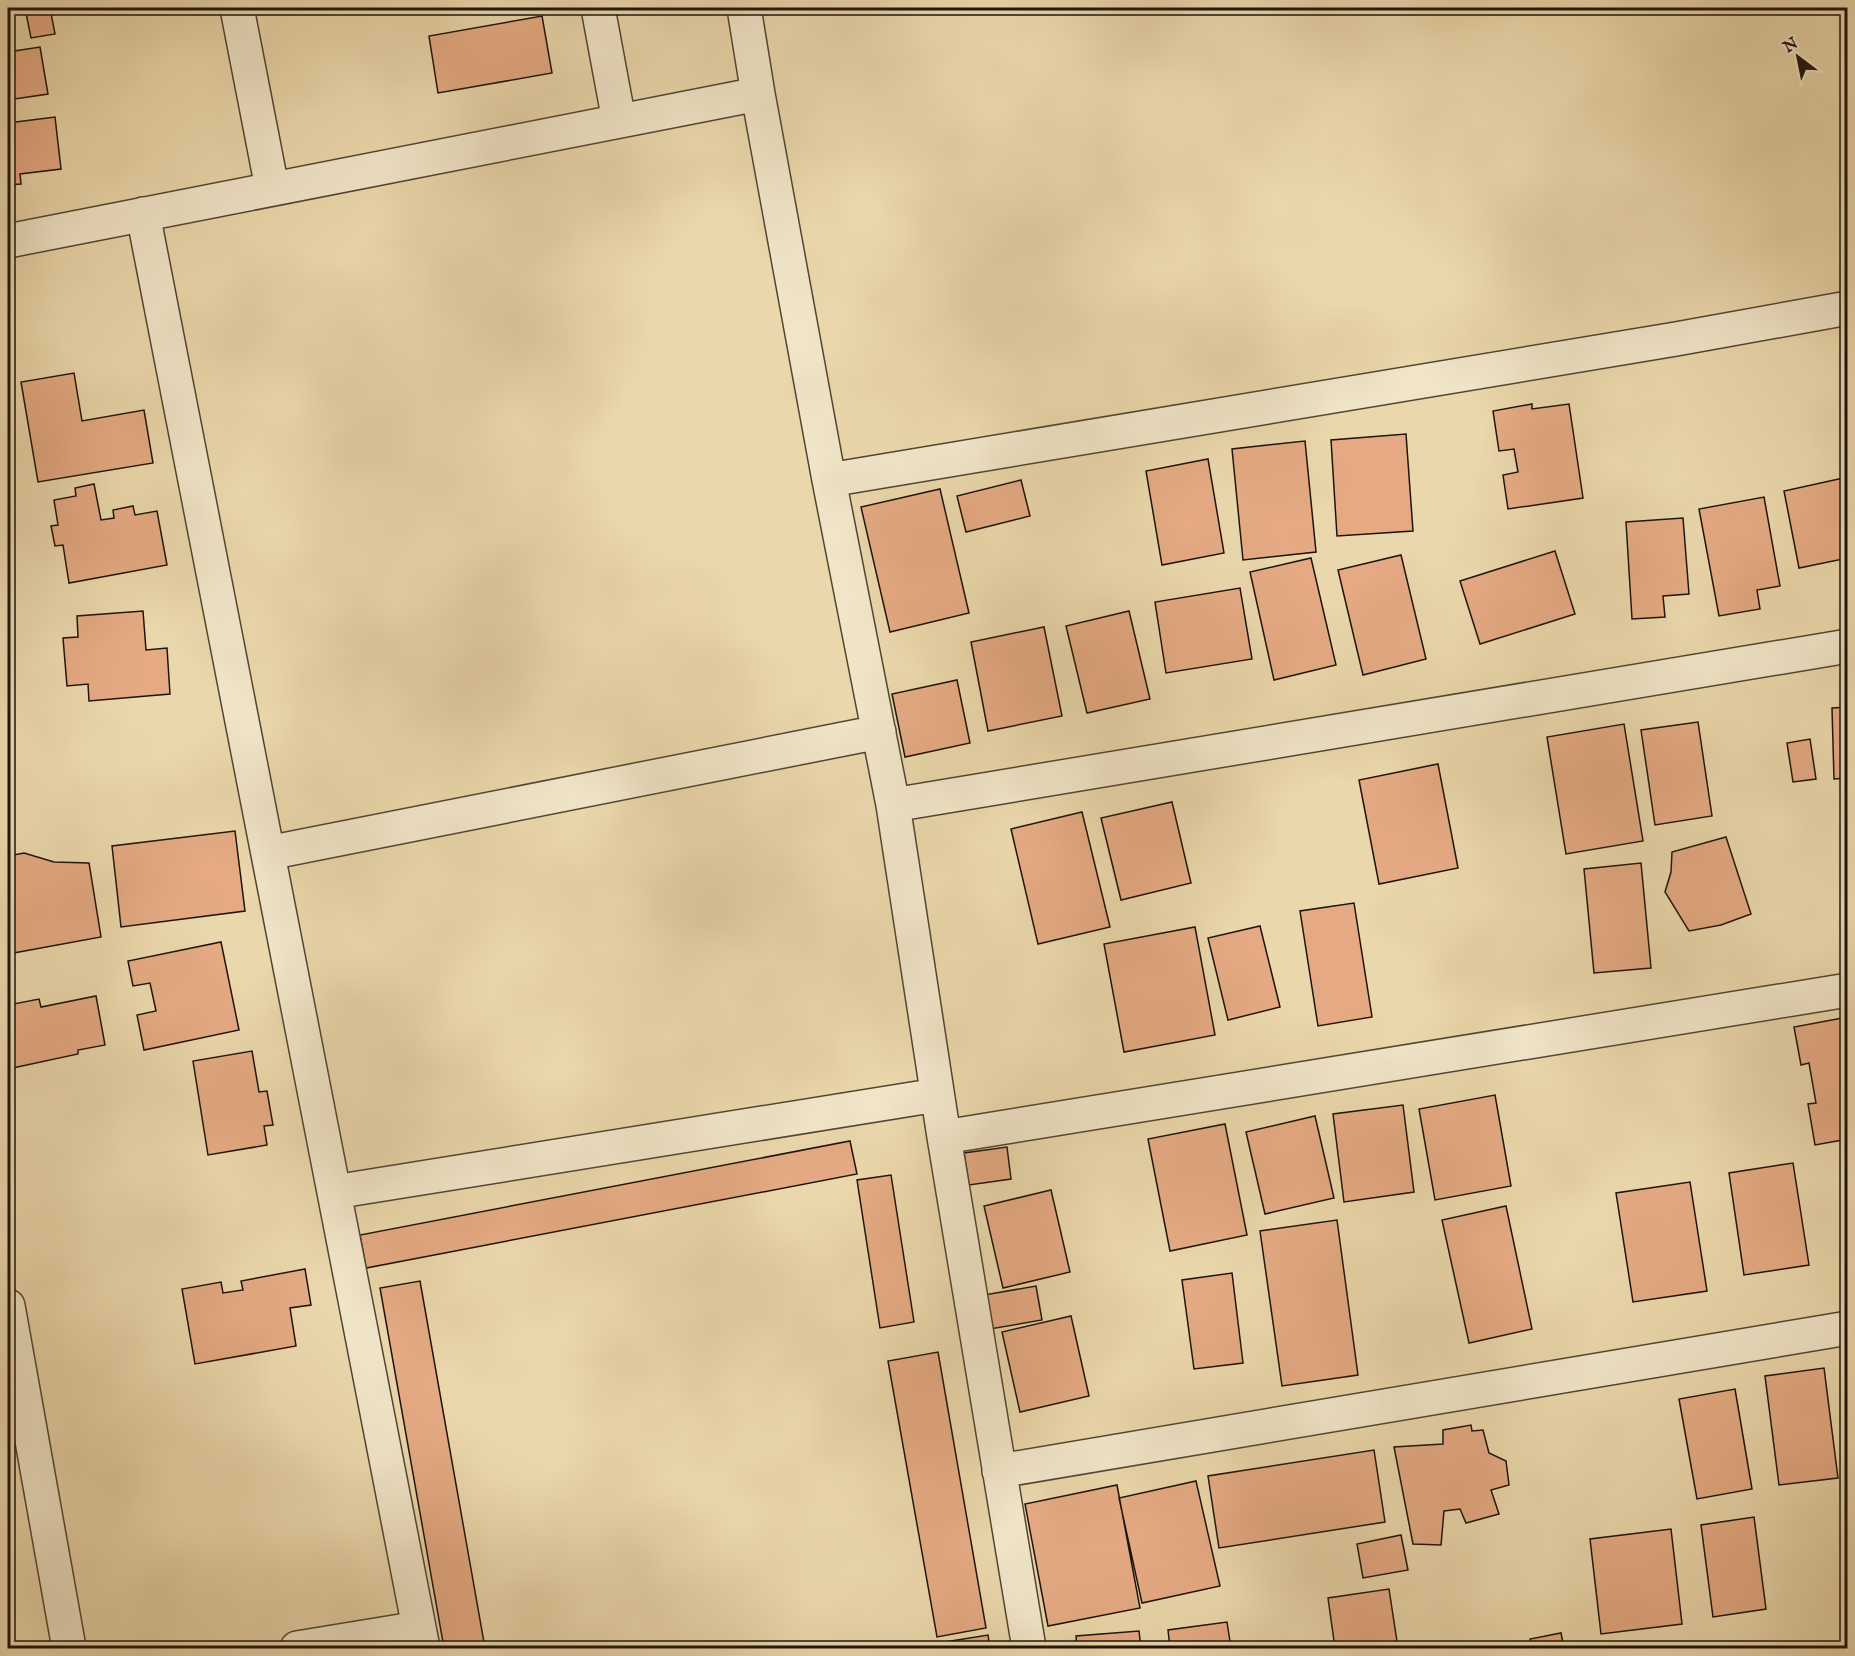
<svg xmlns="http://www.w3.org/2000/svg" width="1855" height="1656" font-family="'IM FELL English',serif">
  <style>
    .building { fill: #e5aa83; stroke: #1e140b; stroke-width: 1.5 }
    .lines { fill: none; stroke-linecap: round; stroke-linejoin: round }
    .minor-casing { stroke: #514533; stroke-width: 36 }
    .minor { stroke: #f1e5c8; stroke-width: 33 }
  </style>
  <rect width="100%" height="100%" fill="#ead7ab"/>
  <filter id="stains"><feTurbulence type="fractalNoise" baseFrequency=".00333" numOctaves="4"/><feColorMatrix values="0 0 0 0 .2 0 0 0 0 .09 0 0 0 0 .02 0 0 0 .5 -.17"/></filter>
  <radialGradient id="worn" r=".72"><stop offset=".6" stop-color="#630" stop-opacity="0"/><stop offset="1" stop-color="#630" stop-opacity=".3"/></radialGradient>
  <path class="building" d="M 25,8 L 50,8 L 55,34 L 31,38 Z
    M 542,16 L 552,73 L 438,93 L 429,36 Z
    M 40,47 L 48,94 L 8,100 L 8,52 Z
    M 55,117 L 61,169 L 20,174 L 21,184 L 8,185 L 8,123 Z
    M 74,373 L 82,421 L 144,410 L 153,463 L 38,482 L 21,382 Z
    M 1532,404 L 1532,409 L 1569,404 L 1583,498 L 1508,509 L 1503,475 L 1518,472 L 1514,449 L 1499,451 L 1493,411 Z
    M 1406,434 L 1413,531 L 1337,536 L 1331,440 Z
    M 1305,441 L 1316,552 L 1243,560 L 1232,449 Z
    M 1208,459 L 1224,553 L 1162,565 L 1146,471 Z
    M 1848,477 L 1848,558 L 1799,568 L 1784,491 Z
    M 1021,480 L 1030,516 L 966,532 L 957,496 Z
    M 94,484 L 101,520 L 114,518 L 113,510 L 133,506 L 135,515 L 157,511 L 167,565 L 69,583 L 63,545 L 55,546 L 51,526 L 58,525 L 54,500 L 76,496 L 75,488 Z
    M 940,489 L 969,613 L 890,632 L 861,507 Z
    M 1764,497 L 1780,586 L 1757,590 L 1760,609 L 1719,616 L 1699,509 Z
    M 1683,518 L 1689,594 L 1663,596 L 1665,617 L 1632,619 L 1626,522 Z
    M 1555,551 L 1575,614 L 1480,644 L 1460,581 Z
    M 1401,555 L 1426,659 L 1363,675 L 1338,570 Z
    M 1311,558 L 1336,665 L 1274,680 L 1250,572 Z
    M 1240,588 L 1252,659 L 1166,673 L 1155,602 Z
    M 143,611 L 146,650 L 167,648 L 170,694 L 89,701 L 88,684 L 67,686 L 63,638 L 78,637 L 77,616 Z
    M 1129,611 L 1150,699 L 1087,713 L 1066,626 Z
    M 1044,627 L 1062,716 L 988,731 L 971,642 Z
    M 957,680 L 970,743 L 905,757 L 892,694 Z
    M 1848,707 L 1848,778 L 1834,779 L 1832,708 Z
    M 1698,722 L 1712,816 L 1655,825 L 1641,730 Z
    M 1624,724 L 1643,841 L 1566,854 L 1547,737 Z
    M 1810,739 L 1816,779 L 1793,782 L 1787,743 Z
    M 1438,764 L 1458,868 L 1379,884 L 1359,780 Z
    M 1172,802 L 1191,883 L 1121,900 L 1101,818 Z
    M 1082,812 L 1110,927 L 1038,944 L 1011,829 Z
    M 235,831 L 245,911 L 121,927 L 112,846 Z
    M 1726,837 L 1751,914 L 1721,925 L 1689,931 L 1665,892 L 1671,872 L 1672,852 Z
    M 24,853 L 54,862 L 89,863 L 101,937 L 8,954 L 8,856 Z
    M 1641,863 L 1651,968 L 1594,973 L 1584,869 Z
    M 1354,903 L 1372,1017 L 1318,1026 L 1300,911 Z
    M 1260,926 L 1280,1007 L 1228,1020 L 1208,938 Z
    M 1195,927 L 1215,1035 L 1124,1052 L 1104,944 Z
    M 221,942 L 239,1030 L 144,1050 L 137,1015 L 156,1011 L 150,983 L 133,986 L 128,961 Z
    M 96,996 L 105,1045 L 78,1050 L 78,1054 L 8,1069 L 8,1005 L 39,999 L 41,1007 Z
    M 1848,1017 L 1848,1139 L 1815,1145 L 1808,1104 L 1816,1103 L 1809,1063 L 1801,1065 L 1794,1027 Z
    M 252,1051 L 259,1092 L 267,1091 L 273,1125 L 264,1126 L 267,1145 L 208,1155 L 193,1061 Z
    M 1495,1095 L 1511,1186 L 1435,1200 L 1419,1109 Z
    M 1403,1105 L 1414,1192 L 1344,1202 L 1333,1114 Z
    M 1315,1116 L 1334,1198 L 1265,1214 L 1246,1132 Z
    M 1225,1124 L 1247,1235 L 1170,1251 L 1148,1139 Z
    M 850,1141 L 857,1174 L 366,1268 L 360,1235 Z
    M 1007,1147 L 1011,1179 L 969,1185 L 964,1153 Z
    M 1793,1163 L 1809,1265 L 1744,1275 L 1729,1173 Z
    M 891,1175 L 914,1322 L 880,1328 L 857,1180 Z
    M 1690,1182 L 1707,1291 L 1633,1302 L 1616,1193 Z
    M 1051,1190 L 1070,1272 L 1003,1288 L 984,1206 Z
    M 1506,1206 L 1532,1329 L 1469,1343 L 1442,1220 Z
    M 1337,1220 L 1358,1375 L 1282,1386 L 1260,1231 Z
    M 305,1269 L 311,1305 L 290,1308 L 296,1346 L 195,1364 L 182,1289 L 221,1282 L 223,1293 L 243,1290 L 241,1281 Z
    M 1232,1273 L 1243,1363 L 1194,1369 L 1182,1280 Z
    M 420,1281 L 485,1648 L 444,1648 L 380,1288 Z
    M 1036,1286 L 1042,1320 L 990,1329 L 984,1295 Z
    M 1071,1316 L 1089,1396 L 1020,1412 L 1002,1332 Z
    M 938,1352 L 986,1628 L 937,1637 L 888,1361 Z
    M 1824,1368 L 1838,1478 L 1779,1485 L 1765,1376 Z
    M 1735,1389 L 1752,1489 L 1697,1499 L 1679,1399 Z
    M 1471,1425 L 1472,1431 L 1483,1430 L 1489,1453 L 1506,1461 L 1509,1485 L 1491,1490 L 1499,1514 L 1466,1523 L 1460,1509 L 1444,1511 L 1441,1545 L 1413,1544 L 1394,1447 L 1443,1444 L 1443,1430 Z
    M 1374,1450 L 1385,1522 L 1219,1548 L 1208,1476 Z
    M 1196,1481 L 1220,1586 L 1142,1603 L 1119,1498 Z
    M 1117,1485 L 1140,1608 L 1048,1626 L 1025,1504 Z
    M 1754,1517 L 1766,1609 L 1713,1617 L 1701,1525 Z
    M 1671,1529 L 1682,1624 L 1601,1634 L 1590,1539 Z
    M 1401,1535 L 1408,1570 L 1363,1578 L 1357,1544 Z
    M 1389,1589 L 1398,1648 L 1335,1648 L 1328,1598 Z
    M 1227,1622 L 1231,1648 L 1170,1648 L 1168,1630 Z
    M 1139,1631 L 1141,1648 L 1077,1648 L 1076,1636 Z
    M 1561,1633 L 1564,1648 L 1532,1648 L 1530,1639 Z
    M 988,1635 L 990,1648 L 920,1648 L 920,1646 Z"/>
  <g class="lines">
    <g class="minor-casing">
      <path id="minor" d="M 237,8 L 272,188
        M 598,8 L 619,121
        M 744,8 L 758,94 L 829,480 L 893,805 L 944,1137 L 1029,1648
        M 143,214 L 423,1648
        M 8,241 L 758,94
        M 829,480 L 1676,339 L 1848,308
        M 893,805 L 1848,646
        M 268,853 L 879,732
        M 944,1137 L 1848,990
        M 334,1192 L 937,1095
        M 8,1306 L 69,1648
        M 999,1471 L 1848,1328
        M 297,1648 L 419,1628"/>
    </g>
    <use href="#minor" class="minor"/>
  </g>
  <rect width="1855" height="1656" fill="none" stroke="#ead7ab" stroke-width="30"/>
  <rect x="9" y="9" width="1837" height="1638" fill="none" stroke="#1e140b" stroke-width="3"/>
  <rect x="15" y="15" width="1825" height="1626" fill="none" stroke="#1e140b" stroke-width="1.5"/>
  <g transform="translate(1798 57) rotate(328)" stroke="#f1e5c8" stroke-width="4.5" paint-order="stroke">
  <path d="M0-4.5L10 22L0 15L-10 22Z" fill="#1e140b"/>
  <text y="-9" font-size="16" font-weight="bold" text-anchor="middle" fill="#1e140b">N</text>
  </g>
  <rect width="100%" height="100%" filter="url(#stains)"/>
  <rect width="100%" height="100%" fill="url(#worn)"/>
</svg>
